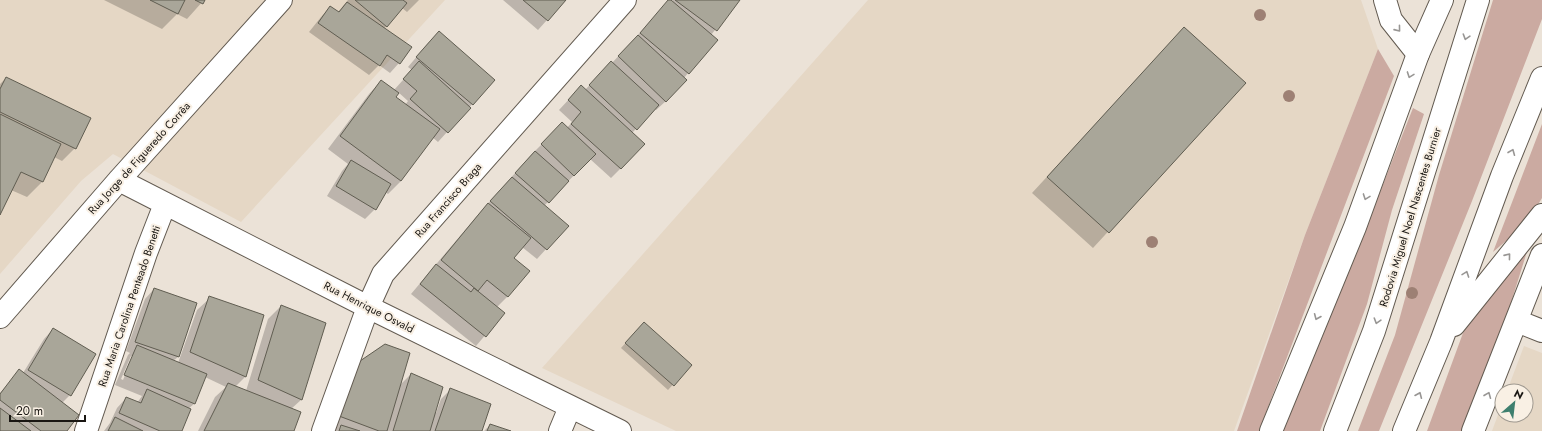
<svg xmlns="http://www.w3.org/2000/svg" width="1542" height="431" font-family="Jost,sans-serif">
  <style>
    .built { fill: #e5d7c5 }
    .green { fill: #cbaaa1 }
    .shadow { fill: #0003; fill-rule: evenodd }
    .building { fill: #a9a699; stroke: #605d51 }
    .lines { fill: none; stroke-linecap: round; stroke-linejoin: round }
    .minor-casing { stroke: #625a50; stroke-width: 24 }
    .highway-casing { stroke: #625a50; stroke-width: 24 }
    .minor { stroke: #fff; stroke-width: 22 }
    .highway { stroke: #fff; stroke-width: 22 }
    .tree { fill: #9d8074 }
    .oneway { stroke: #989694 }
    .labels { text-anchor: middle; stroke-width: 4; stroke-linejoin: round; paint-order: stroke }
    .street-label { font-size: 11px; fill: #191612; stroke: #f9f0e4 }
  </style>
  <rect width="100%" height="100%" fill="#ebe2d7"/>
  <path class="built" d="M 0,0 L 445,0 L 241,222 L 113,154 L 81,181 L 0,274 Z
    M 868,0 L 1361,0 L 1378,49 L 1305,235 L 1234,431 L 676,431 L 542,368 Z
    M 1524,346 L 1542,353 L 1542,431 L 1492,431 L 1502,404 L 1502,415 L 1526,415 L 1526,391 L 1507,391 Z"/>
  <path class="green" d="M 1493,0 L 1542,0 L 1542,19 L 1472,201 L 1379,431 L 1358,431 L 1395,335 L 1439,175 Z
    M 1378,49 L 1394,76 L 1259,431 L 1237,431 L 1305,235 Z
    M 1413,108 L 1424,114 L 1392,210 L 1367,304 L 1320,431 L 1283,431 L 1363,235 Z
    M 1542,124 L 1542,198 L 1526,224 L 1493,252 Z
    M 1530,242 L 1509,309 L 1466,431 L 1427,431 L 1463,333 L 1494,286 Z"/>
  <path class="shadow" d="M 104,0 L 204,0 L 187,19 L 177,14 L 162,29 Z
    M 348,0 L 419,0 L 407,12 L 402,8 L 384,29 L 399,63 L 390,73 L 379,65 L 369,75 L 309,32 L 321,17 L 330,7 L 338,12 Z
    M 503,0 L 565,0 L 538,30 Z
    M 670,0 L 672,1 L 673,0 L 739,0 L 711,35 L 688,73 L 666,101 L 656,110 L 655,109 L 632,133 L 643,144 L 620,169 L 611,178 L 590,159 L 544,206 L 567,226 L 537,259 L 522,247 L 513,259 L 508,296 L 497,307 L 504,313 L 476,346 L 411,294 L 476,217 L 532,154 L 562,124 L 567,128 L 572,122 L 559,110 L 572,96 L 585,90 L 602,72 L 612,63 Z
    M 429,42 L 494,80 L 438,142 L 432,137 L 401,181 L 388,194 L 385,192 L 375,209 L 365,219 L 327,196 L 342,171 L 348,164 L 328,149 L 369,94 L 381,81 L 394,90 L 412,70 L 408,67 ZM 398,92 L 408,101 L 405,105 L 395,97 Z
    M 1169,44 L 1245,83 L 1093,248 L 1032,193 Z
    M 6,78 L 75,148 L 62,161 L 54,157 L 42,182 L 27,197 L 11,190 L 0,213 L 0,84 Z
    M 154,289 L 178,357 L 173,361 L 178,363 L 197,310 L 210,298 L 263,316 L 245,377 L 235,387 L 246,391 L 268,319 L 281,306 L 325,324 L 301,400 L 291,409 L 293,431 L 198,431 L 215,397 L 226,387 L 205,377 L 194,404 L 188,409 L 181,431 L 104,431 L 110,423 L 117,408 L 126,398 L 137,403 L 142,396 L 115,385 L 128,355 L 130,353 L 126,351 L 145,299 ZM 131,356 L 133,356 L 123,380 L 121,379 Z
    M 639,328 L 691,365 L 668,390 L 621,348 Z
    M 53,329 L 94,354 L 70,395 L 62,403 L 66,431 L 0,431 L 0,393 L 20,370 L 23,373 L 44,339 Z
    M 411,374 L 434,413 L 436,413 L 441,399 L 451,389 L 481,431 L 332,431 L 348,375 L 399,386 Z
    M 490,425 L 508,431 L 484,431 Z"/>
  <path class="building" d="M 150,0 L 185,0 L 178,14 Z
    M 195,0 L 205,0 L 203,4 Z
    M 355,0 L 403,0 L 407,3 L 387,27 Z
    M 523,0 L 566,0 L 548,21 Z
    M 668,0 L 671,0 L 718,40 L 689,74 L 640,33 Z
    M 675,0 L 740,0 L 717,31 Z
    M 347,2 L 412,47 L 400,64 L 387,55 L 380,66 L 318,23 L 330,6 L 339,12 Z
    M 1184,27 L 1246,83 L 1109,233 L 1047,177 Z
    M 439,31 L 495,80 L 473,105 L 416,57 Z
    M 638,35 L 687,80 L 666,102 L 618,56 Z
    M 419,61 L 471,108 L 448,133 L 410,99 L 417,91 L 403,79 Z
    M 611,61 L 659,105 L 637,130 L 589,85 Z
    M 6,77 L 91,118 L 76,149 L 0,112 L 0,89 Z
    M 381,80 L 399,93 L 396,97 L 440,129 L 401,181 L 340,136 Z
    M 581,85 L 645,144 L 621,169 L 571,124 L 581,112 L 568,100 Z
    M 0,114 L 61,144 L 43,182 L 21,172 L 0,215 Z
    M 562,122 L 596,154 L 574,176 L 541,144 Z
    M 535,151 L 569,181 L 549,203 L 515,173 Z
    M 351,160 L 391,184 L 376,210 L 336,186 Z
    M 512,177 L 569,226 L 547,250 L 490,201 Z
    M 488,203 L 531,238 L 514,258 L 530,271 L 508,297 L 487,280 L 478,291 L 441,260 Z
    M 436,264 L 471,292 L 474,288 L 505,313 L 486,337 L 420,284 Z
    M 154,288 L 197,303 L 179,357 L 135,342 Z
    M 209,296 L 264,315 L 246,377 L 190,352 Z
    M 281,305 L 326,323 L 302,400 L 258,380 Z
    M 644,322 L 692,365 L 674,386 L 625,343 Z
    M 53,328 L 96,354 L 71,396 L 28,370 Z
    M 385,344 L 410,353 L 387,431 L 379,431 L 339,416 L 360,361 Z
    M 137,345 L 207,374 L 195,404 L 124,375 Z
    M 19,369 L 79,415 L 67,431 L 41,431 L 0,400 L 0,394 Z
    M 411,373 L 443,387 L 430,431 L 393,431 Z
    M 228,383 L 301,412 L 294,431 L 204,431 Z
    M 450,388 L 491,404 L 482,431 L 435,431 Z
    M 147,389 L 191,409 L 182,431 L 160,431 L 119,413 L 126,397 L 141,403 Z
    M 0,408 L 31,431 L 0,431 Z
    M 115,417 L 143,431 L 108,431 Z
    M 490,424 L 511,431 L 487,431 Z
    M 341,425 L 360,431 L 339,431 Z"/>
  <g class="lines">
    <g class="minor-casing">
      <path id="minor" d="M 1385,0 L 1391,20 L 1418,54
        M 119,180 L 368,307 L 620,431
        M 0,317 L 119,180 L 281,0
        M 1517,321 L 1542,331
        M 86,431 L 146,253 L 165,204
        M 323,431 L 368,307 L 383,274 L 625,0
        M 560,431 L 570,407
        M 1473,431 L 1542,255"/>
    </g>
    <g class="highway-casing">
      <path id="highway" d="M 1454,325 L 1542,215
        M 1271,431 L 1355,227 L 1418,54 L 1442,0
        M 1335,431 L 1374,331 L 1478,0
        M 1404,431 L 1441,342 L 1502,176 L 1542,78"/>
    </g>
    <use href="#minor" class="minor"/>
    <use href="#highway" class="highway"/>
  </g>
  <g class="tree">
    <circle cx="1260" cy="15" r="6"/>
    <circle cx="1289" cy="96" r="6"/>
    <circle cx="1152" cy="242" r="6"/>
    <circle cx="1412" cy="293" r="6"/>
  </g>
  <defs><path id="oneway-chevron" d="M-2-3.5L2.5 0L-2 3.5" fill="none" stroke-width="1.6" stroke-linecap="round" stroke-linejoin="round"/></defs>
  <g class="oneway">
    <use href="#oneway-chevron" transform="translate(1398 29) rotate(51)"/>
    <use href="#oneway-chevron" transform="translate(1466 37) rotate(107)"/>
    <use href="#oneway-chevron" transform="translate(1410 75) rotate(110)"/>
    <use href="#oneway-chevron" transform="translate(1512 152) rotate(-68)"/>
    <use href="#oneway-chevron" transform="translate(1366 197) rotate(110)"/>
    <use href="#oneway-chevron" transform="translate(1508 256) rotate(-51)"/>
    <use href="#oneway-chevron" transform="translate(1466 274) rotate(-70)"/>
    <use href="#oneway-chevron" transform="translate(1317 317) rotate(113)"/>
    <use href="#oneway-chevron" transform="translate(1377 321) rotate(107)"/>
    <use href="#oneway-chevron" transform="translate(1419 395) rotate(-67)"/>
    <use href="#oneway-chevron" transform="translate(1488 395) rotate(-68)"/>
  </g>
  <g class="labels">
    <g class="street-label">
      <text transform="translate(139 158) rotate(-48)" y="4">Rua Jorge de Figueredo Corrêa</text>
      <text transform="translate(448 200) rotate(-49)" y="4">Rua Francisco Braga</text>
      <text transform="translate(1410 217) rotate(-73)" y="4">Rodovia Miguel Noel Nascentes Burnier</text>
      <text transform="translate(129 306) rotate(-71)" y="4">Rua Maria Carolina Penteado Benetti</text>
      <text transform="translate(369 307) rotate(27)" y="4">Rua Henrique Osvald</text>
    </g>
  </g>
  <g transform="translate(1514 403) rotate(28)"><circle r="19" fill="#f9f0e4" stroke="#9f9990"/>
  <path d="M0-3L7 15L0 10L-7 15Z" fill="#3e7f6e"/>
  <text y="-6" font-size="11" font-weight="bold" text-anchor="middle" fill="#191612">N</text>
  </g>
  <path d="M10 415v6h75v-6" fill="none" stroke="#191612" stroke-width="2"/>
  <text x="16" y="415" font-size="12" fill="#191612" stroke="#f9f0e4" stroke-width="3" paint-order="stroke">20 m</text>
</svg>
